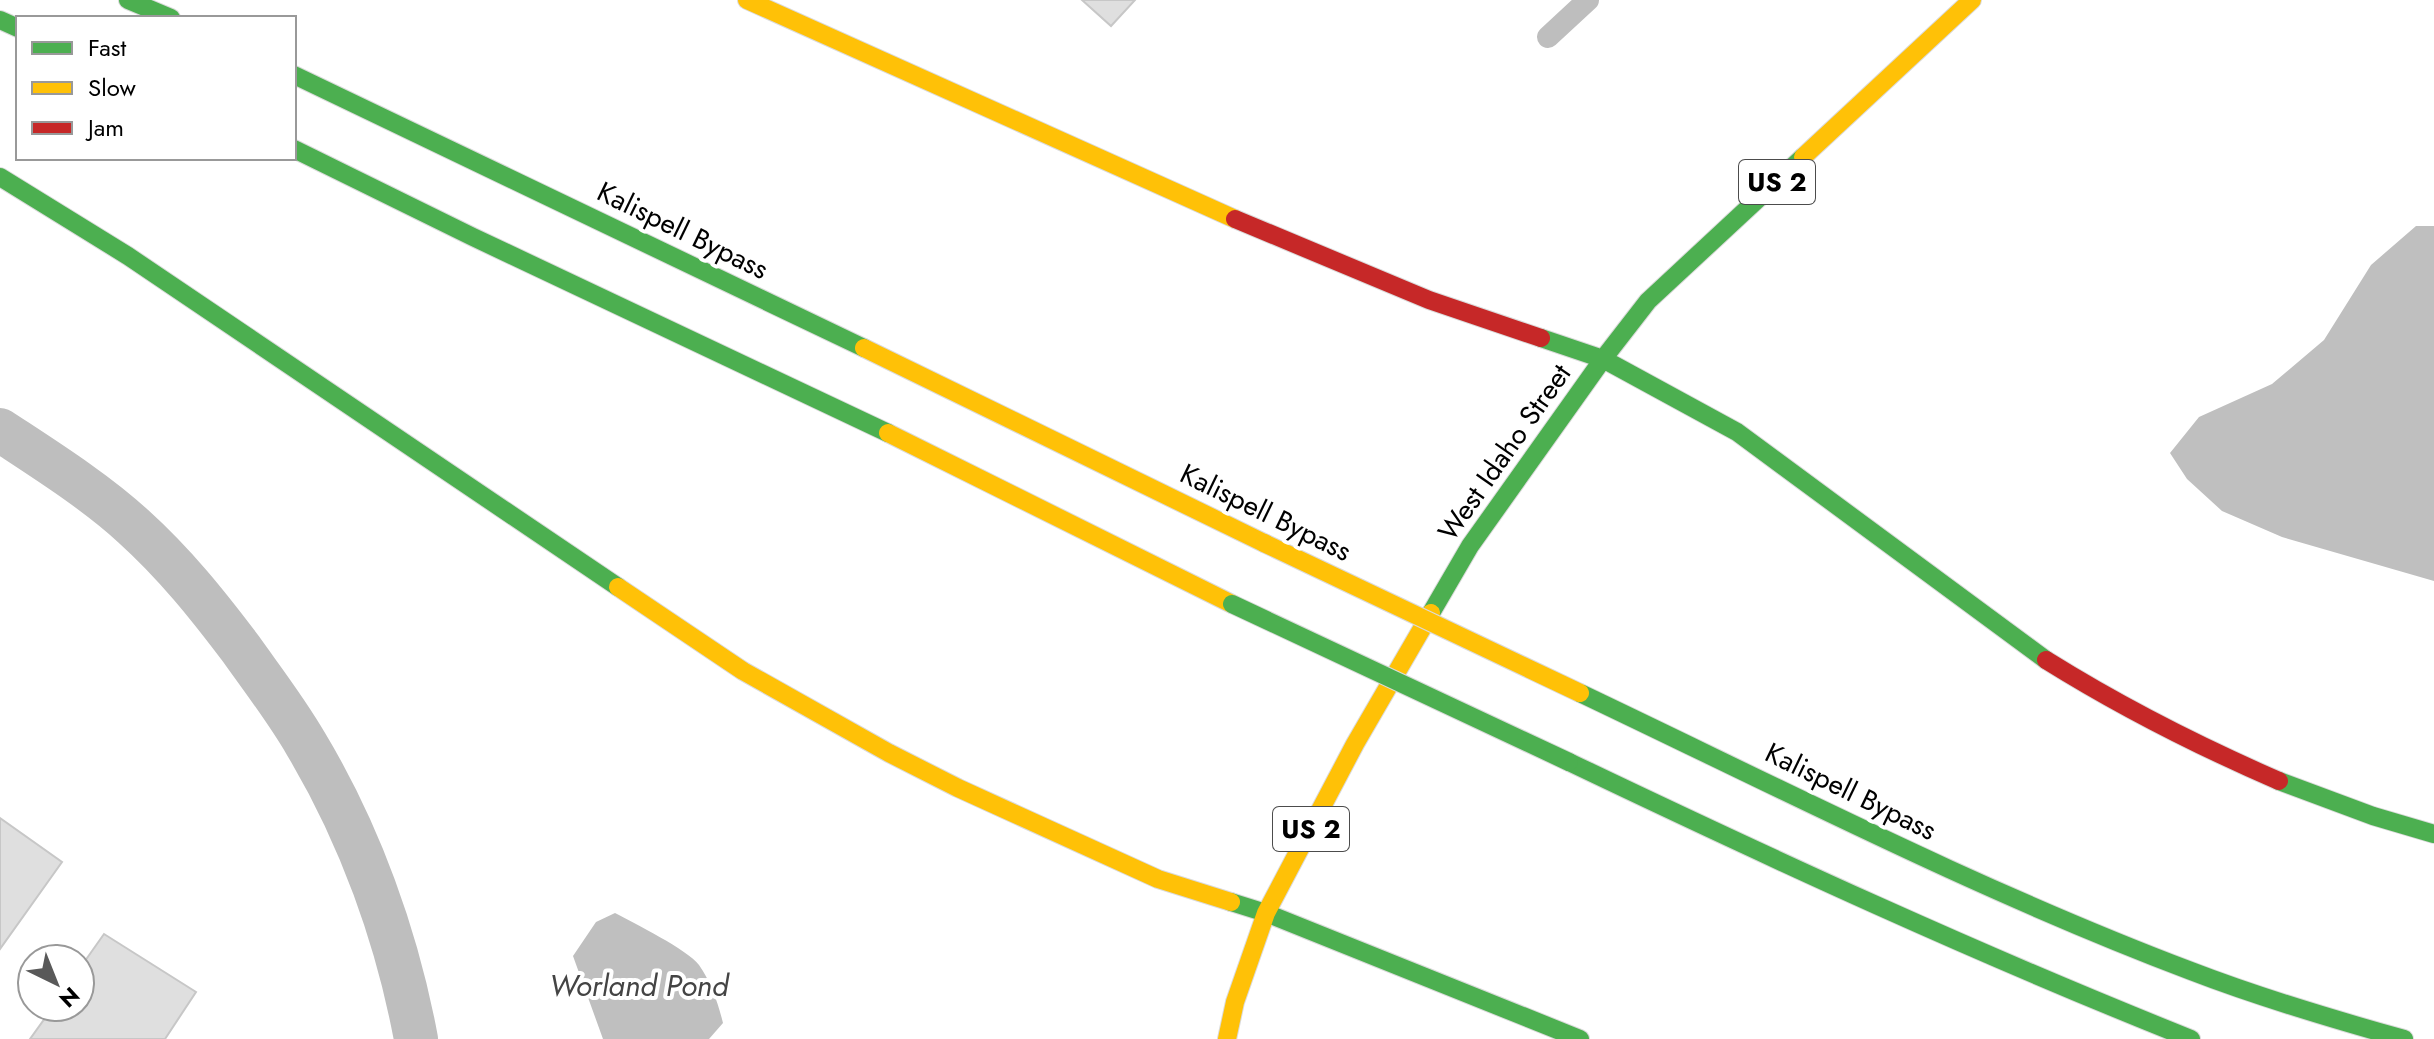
<svg xmlns="http://www.w3.org/2000/svg" width="2434" height="1039" font-family="Jost,sans-serif">
  <style>
    .water { fill: #bfbfbf }
    .building { fill: #dfdfdf; stroke: #c7c7c7; stroke-width: 2 }
    .lines { fill: none; stroke-linecap: round; stroke-linejoin: round }
    .fast-casing { stroke: #dbdbdb; stroke-width: 20 }
    .slow-casing { stroke: #dbdbdb; stroke-width: 20 }
    .jam-casing { stroke: #dbdbdb; stroke-width: 20 }
    .lane { stroke: #bebebe; stroke-width: 22 }
    .street { stroke: #bebebe; stroke-width: 44 }
    .fast { stroke: #4caf50; stroke-width: 18 }
    .slow { stroke: #ffc107; stroke-width: 18 }
    .jam { stroke: #c62828; stroke-width: 18 }
    .fast-bridge-casing { stroke: #dbdbdb; stroke-width: 20; stroke-linecap: butt }
    .slow-bridge-casing { stroke: #dbdbdb; stroke-width: 20; stroke-linecap: butt }
    .fast-bridge { stroke: #4caf50; stroke-width: 18 }
    .slow-bridge { stroke: #ffc107; stroke-width: 18 }
    .labels { text-anchor: middle; stroke-width: 8; stroke-linejoin: round; paint-order: stroke }
    .shield { fill: #fff; stroke: #4c4c4c; stroke-width: 2 }
    .shield-label { font-size: 26px; font-weight: bold; fill: #000 }
    .street-label { font-size: 28px; fill: #000; stroke: #fff }
    .water-label { font-size: 30px; font-style: italic; fill: #444; stroke: #fff }
  </style>
  <rect width="100%" height="100%" fill="#fff"/>
  <path class="water" d="M 2416,226 L 2434,226 L 2434,581 L 2282,537 L 2222,511 L 2187,479 L 2170,453 L 2199,417 L 2272,384 L 2324,340 L 2371,265 Z
    M 615,913 C 634,923 688,950 699,965 C 711,982 718,1003 723,1023 L 709,1039 L 603,1039 L 573,956 L 596,922 Z"/>
  <path class="building" d="M 1082,0 L 1135,0 L 1111,26 Z
    M 0,818 L 62,862 L 0,949 Z
    M 104,934 L 196,992 L 165,1039 L 30,1039 L 53,1007 L 80,1007 L 80,968 Z"/>
  <g class="lines">
    <g class="fast-casing">
      <path id="fast" d="M 128,0 L 171,18
        M 0,20 L 18,28
        M 294,75 L 864,348
        M 294,149 L 473,237 L 888,433
        M 0,177 L 128,256 L 618,587
        M 1541,338 L 1603,359 L 1737,432 L 2046,660
        M 1431,613 L 1470,546 L 1603,359 L 1648,301 L 1803,157
        M 1580,693 C 1782,789 1982,892 2191,971 C 2261,998 2332,1019 2404,1039
        M 1569,762 C 1774,860 1980,955 2191,1039
        M 2279,781 L 2373,816 L 2434,834
        M 1231,902 L 1266,913 L 1580,1039"/>
    </g>
    <g class="slow-casing">
      <path id="slow" d="M 747,0 L 1235,219
        M 1803,157 L 1972,0
        M 864,348 L 1264,543
        M 888,433 L 1232,604
        M 618,587 L 743,671 L 889,753 L 958,788 L 1158,879 L 1231,902
        M 1227,1039 L 1235,1002 L 1266,913 L 1355,744 L 1431,613"/>
    </g>
    <g class="jam-casing">
      <path id="jam" d="M 1235,219 L 1429,300 L 1541,338
        M 2046,660 C 2123,708 2196,745 2279,781"/>
    </g>
    <path class="lane" d="M 1548,37 L 1588,0"/>
    <path class="street" d="M 0,430 C 44,459 95,491 133,526 C 175,564 207,604 241,649 C 263,680 287,711 306,744 C 360,834 397,937 416,1039"/>
    <use href="#fast" class="fast"/>
    <use href="#slow" class="slow"/>
    <use href="#jam" class="jam"/>
    <g class="fast-bridge-casing">
      <path id="fast-bridge" d="M 1232,604 L 1569,762"/>
    </g>
    <g class="slow-bridge-casing">
      <path id="slow-bridge" d="M 1264,543 L 1580,693"/>
    </g>
    <use href="#fast-bridge" class="fast-bridge"/>
    <use href="#slow-bridge" class="slow-bridge"/>
  </g>
  <g class="labels">
    <g class="shield">
      <rect x="1739" y="160" width="76" height="44" rx="6"/>
      <rect x="1273" y="807" width="76" height="44" rx="6"/>
    </g>
    <g class="shield-label">
      <text x="1777" y="191">US 2</text>
      <text x="1311" y="838">US 2</text>
    </g>
    <g class="street-label">
      <text transform="translate(683 230) rotate(26)" y="10">Kalispell Bypass</text>
      <text transform="translate(1504 452) rotate(-55)" y="10">West Idaho Street</text>
      <text transform="translate(1266 512) rotate(26)" y="10">Kalispell Bypass</text>
      <text transform="translate(1851 791) rotate(26)" y="10">Kalispell Bypass</text>
    </g>
    <g class="water-label">
      <text x="639" y="996">Worland Pond</text>
    </g>
  </g>
  <rect x="16" y="16" width="280" height="144" fill="#ffffff" stroke="#999999" stroke-width="2"/>
  <rect x="32" y="42" width="40" height="12" fill="#4caf50" stroke="#999999" stroke-width="2"/>
  <text x="88" y="56" font-size="24" fill="#000000">Fast</text>
  <rect x="32" y="82" width="40" height="12" fill="#ffc107" stroke="#999999" stroke-width="2"/>
  <text x="88" y="96" font-size="24" fill="#000000">Slow</text>
  <rect x="32" y="122" width="40" height="12" fill="#c62828" stroke="#999999" stroke-width="2"/>
  <text x="88" y="136" font-size="24" fill="#000000">Jam</text>
  <g transform="translate(56 983) rotate(137)"><circle r="38" fill="#ffffff" stroke="#999999" stroke-width="2"/>
  <path d="M0-6L14 30L0 20L-14 30Z" fill="#595959"/>
  <text y="-12" font-size="22" font-weight="bold" text-anchor="middle" fill="#000000">N</text>
  </g>
</svg>
